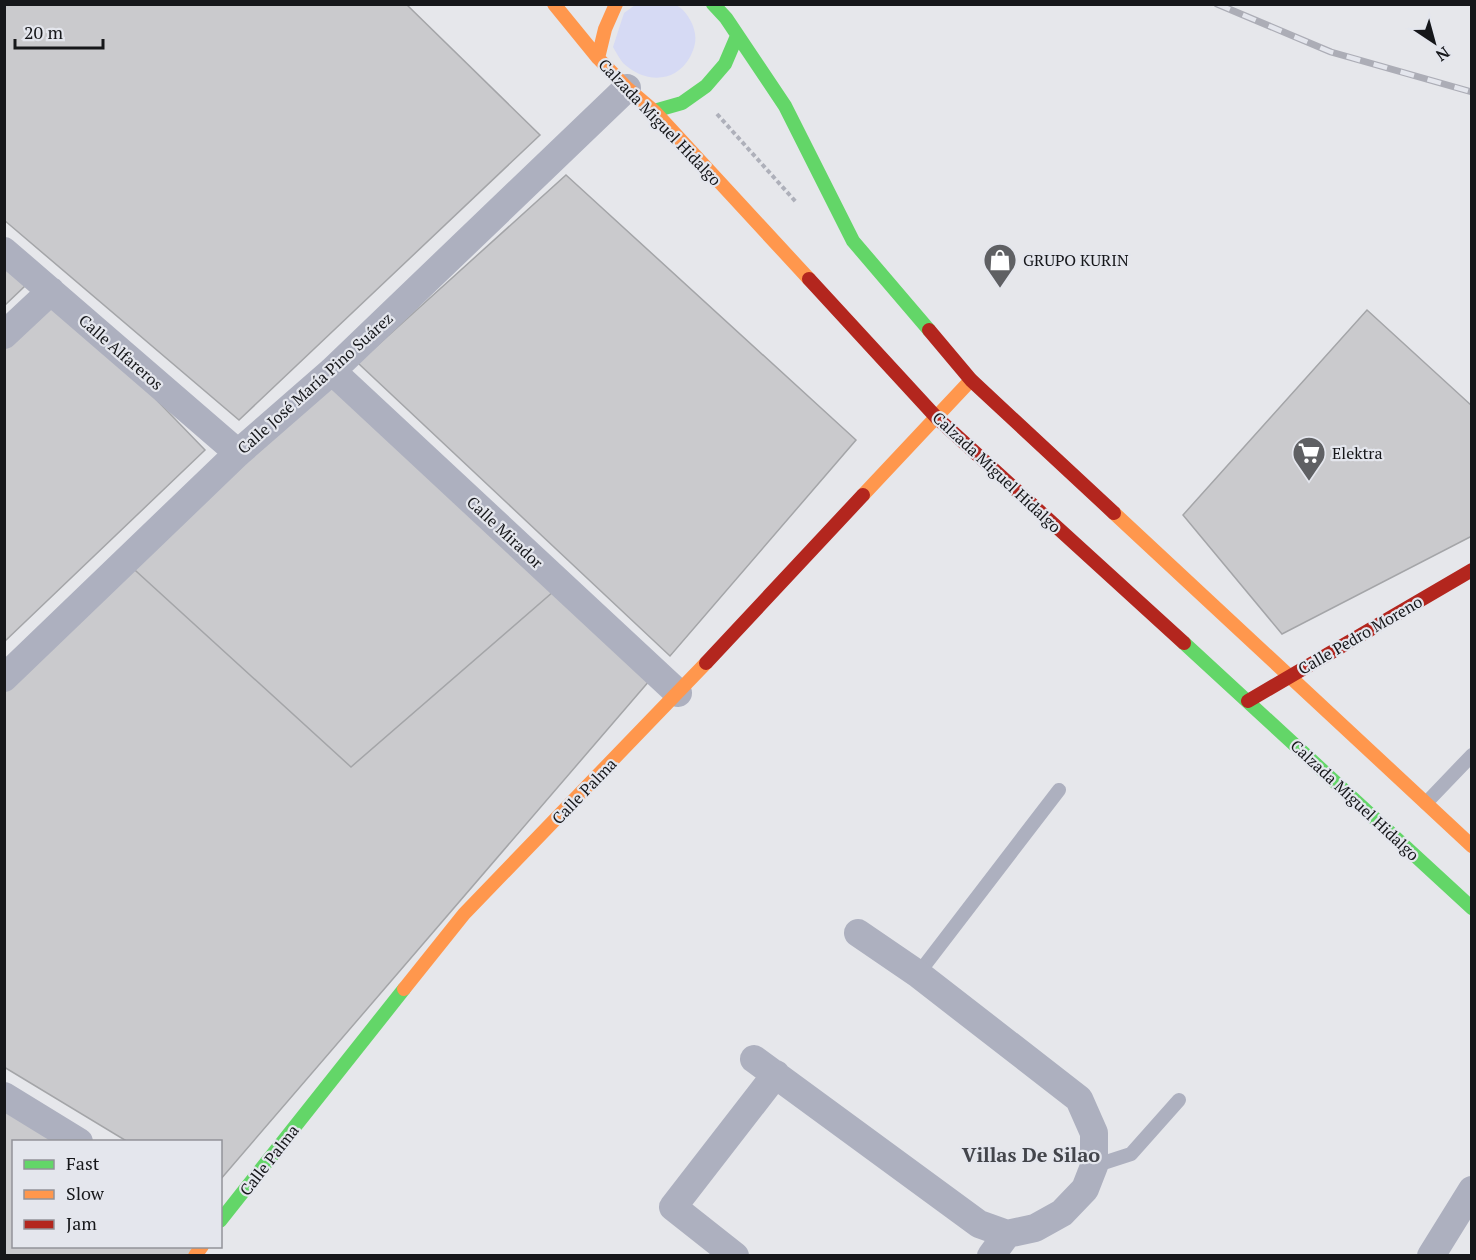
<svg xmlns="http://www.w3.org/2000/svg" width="1476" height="1260" font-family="'PT Serif',serif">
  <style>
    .green { fill: #d6daf4 }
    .building { fill: #cacacd; stroke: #a4a5a8; stroke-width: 1.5 }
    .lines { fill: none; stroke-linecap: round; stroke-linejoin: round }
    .path { stroke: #aeb0ba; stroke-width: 4; stroke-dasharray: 4.5 3; stroke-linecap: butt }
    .lane { stroke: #adb0bf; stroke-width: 14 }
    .street { stroke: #adb0bf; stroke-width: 28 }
    .fast { stroke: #63d668; stroke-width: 14 }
    .slow { stroke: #ff974d; stroke-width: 14 }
    .jam { stroke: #b3261e; stroke-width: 14 }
    .rail-casing { stroke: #acadb6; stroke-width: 7 }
    .rail { stroke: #e4e6ed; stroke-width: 4.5; stroke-dasharray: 14; stroke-linecap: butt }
    .labels { text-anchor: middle; stroke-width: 4.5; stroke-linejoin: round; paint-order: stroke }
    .street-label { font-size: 16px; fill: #16171a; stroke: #e4e6ed }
    .poi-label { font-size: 16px; fill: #16171a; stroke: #e4e6ed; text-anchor: start }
    .quarter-label { font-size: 20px; font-weight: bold; fill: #43454b; stroke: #e4e6ed }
  </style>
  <rect width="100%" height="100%" fill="#e6e7eb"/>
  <path class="green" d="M 635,5 L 676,5 C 684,9 690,18 693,26 C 697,38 696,45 690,57 C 675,84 644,83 623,63 C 619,58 616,52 613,47 L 624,13 Z"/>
  <path class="building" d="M 4,4 L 406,4 L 540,135 L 239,420 L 4,220 Z
    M 566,175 L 856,440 L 670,656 L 358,363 Z
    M 4,268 L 26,285 L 4,306 Z
    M 51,291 L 205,450 L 4,642 L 4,339 Z
    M 1367,310 L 1472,406 L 1472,536 L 1282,634 L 1183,515 Z
    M 332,371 L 561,585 L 351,767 L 125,561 Z
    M 125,561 L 351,767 L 561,585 L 656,673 L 220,1180 L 220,1142 L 128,1142 L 4,1067 L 4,678 Z
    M 4,1096 L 79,1142 L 14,1142 L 14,1246 L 202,1246 L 195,1256 L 4,1256 Z"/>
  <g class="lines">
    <path class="path" d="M 717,114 L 796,202"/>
    <path class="lane" d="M 1426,803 L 1472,755
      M 918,974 L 1059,790
      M 1094,1166 L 1131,1154 L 1179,1100"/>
    <path class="street" d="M 4,251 L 238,453
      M 4,335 L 51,291
      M 332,371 L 678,693
      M 4,678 L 238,453 L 332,371 L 627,88
      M 754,1059 L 979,1224 L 1007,1234 L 1035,1228 L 1062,1213 L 1085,1189 L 1094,1166 L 1094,1133 L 1079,1099 L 918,974 L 858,933
      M 4,1096 L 79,1142
      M 735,1256 L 673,1207 L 776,1074
      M 991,1256 L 1007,1234
      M 1431,1256 L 1472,1190"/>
    <path class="fast" d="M 713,4 L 726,18 L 785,106 L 853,241 L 929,330
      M 654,111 L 682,103 L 706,86 L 725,64 L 737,36
      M 1184,643 L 1472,908
      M 220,1221 L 404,989"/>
    <path class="slow" d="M 554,4 L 598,58 L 627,88 L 654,111 L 809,279
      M 598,58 L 605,29 L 616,4
      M 863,495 L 971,380
      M 1114,513 L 1472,846
      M 404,989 L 464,914 L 706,663
      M 195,1256 L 202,1246"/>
    <path class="jam" d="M 809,279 L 936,417 L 1184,643
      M 929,330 L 971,380 L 1114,513
      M 706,663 L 863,495
      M 1248,701 L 1472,570"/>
    <g class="rail-casing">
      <path id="rail" d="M 1217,4 L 1331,52 L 1472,92"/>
    </g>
    <use href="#rail" class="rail"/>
  </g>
  <defs>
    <g id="shop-pin" transform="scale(1.725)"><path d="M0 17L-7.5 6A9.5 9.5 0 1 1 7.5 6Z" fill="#5f6063" stroke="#e4e6ed"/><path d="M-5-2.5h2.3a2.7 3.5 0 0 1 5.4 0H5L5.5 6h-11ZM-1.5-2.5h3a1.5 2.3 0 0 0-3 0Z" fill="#fff"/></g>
    <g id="supermarket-pin" transform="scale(1.725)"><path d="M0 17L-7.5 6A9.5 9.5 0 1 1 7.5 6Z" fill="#5f6063" stroke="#e4e6ed"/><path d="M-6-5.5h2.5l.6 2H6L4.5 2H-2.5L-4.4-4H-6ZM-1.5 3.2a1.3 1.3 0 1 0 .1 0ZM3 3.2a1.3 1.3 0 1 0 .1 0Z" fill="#fff"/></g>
  </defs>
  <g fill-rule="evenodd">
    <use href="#shop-pin" x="1000" y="260"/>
    <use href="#supermarket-pin" x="1309" y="453"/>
  </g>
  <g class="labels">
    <g class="street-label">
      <text transform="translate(660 122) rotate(46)" y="6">Calzada Miguel Hidalgo</text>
      <text transform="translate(121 352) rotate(41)" y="6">Calle Alfareros</text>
      <text transform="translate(315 383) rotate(-42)" y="6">Calle José María Pino Suárez</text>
      <text transform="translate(997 472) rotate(43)" y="6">Calzada Miguel Hidalgo</text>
      <text transform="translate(505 532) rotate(43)" y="6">Calle Mirador</text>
      <text transform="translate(1360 635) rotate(-30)" y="6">Calle Pedro Moreno</text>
      <text transform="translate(584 791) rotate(-46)" y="6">Calle Palma</text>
      <text transform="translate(1355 800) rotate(43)" y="6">Calzada Miguel Hidalgo</text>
      <text transform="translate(269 1160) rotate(-52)" y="6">Calle Palma</text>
    </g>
    <g class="poi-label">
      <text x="1023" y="266">GRUPO KURIN</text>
      <text x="1332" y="459">Elektra</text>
    </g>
    <g class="quarter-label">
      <text x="1031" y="1162">Villas De Silao</text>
    </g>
  </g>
  <rect width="1476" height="1260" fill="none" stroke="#16171a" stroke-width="12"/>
  <rect x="12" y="1140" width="210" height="108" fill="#e4e6ed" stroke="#929399" stroke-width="1.5"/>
  <rect x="24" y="1160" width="30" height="9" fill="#63d668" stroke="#929399" stroke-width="1.5"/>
  <text x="66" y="1170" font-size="18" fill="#16171a">Fast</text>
  <rect x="24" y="1190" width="30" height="9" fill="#ff974d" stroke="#929399" stroke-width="1.5"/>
  <text x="66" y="1200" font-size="18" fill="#16171a">Slow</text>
  <rect x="24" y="1220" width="30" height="9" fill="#b3261e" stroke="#929399" stroke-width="1.5"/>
  <text x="66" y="1230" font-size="18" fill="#16171a">Jam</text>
  <g transform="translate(1434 42) rotate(144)" stroke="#e4e6ed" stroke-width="4.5" paint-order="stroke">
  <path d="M0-4.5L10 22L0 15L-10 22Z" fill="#16171a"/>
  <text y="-9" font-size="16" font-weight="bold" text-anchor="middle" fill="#16171a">N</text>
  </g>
  <path d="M15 39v9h88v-9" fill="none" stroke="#16171a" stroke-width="3"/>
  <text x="24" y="39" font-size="18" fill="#16171a" stroke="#e4e6ed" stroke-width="4.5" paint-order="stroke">20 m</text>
</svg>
